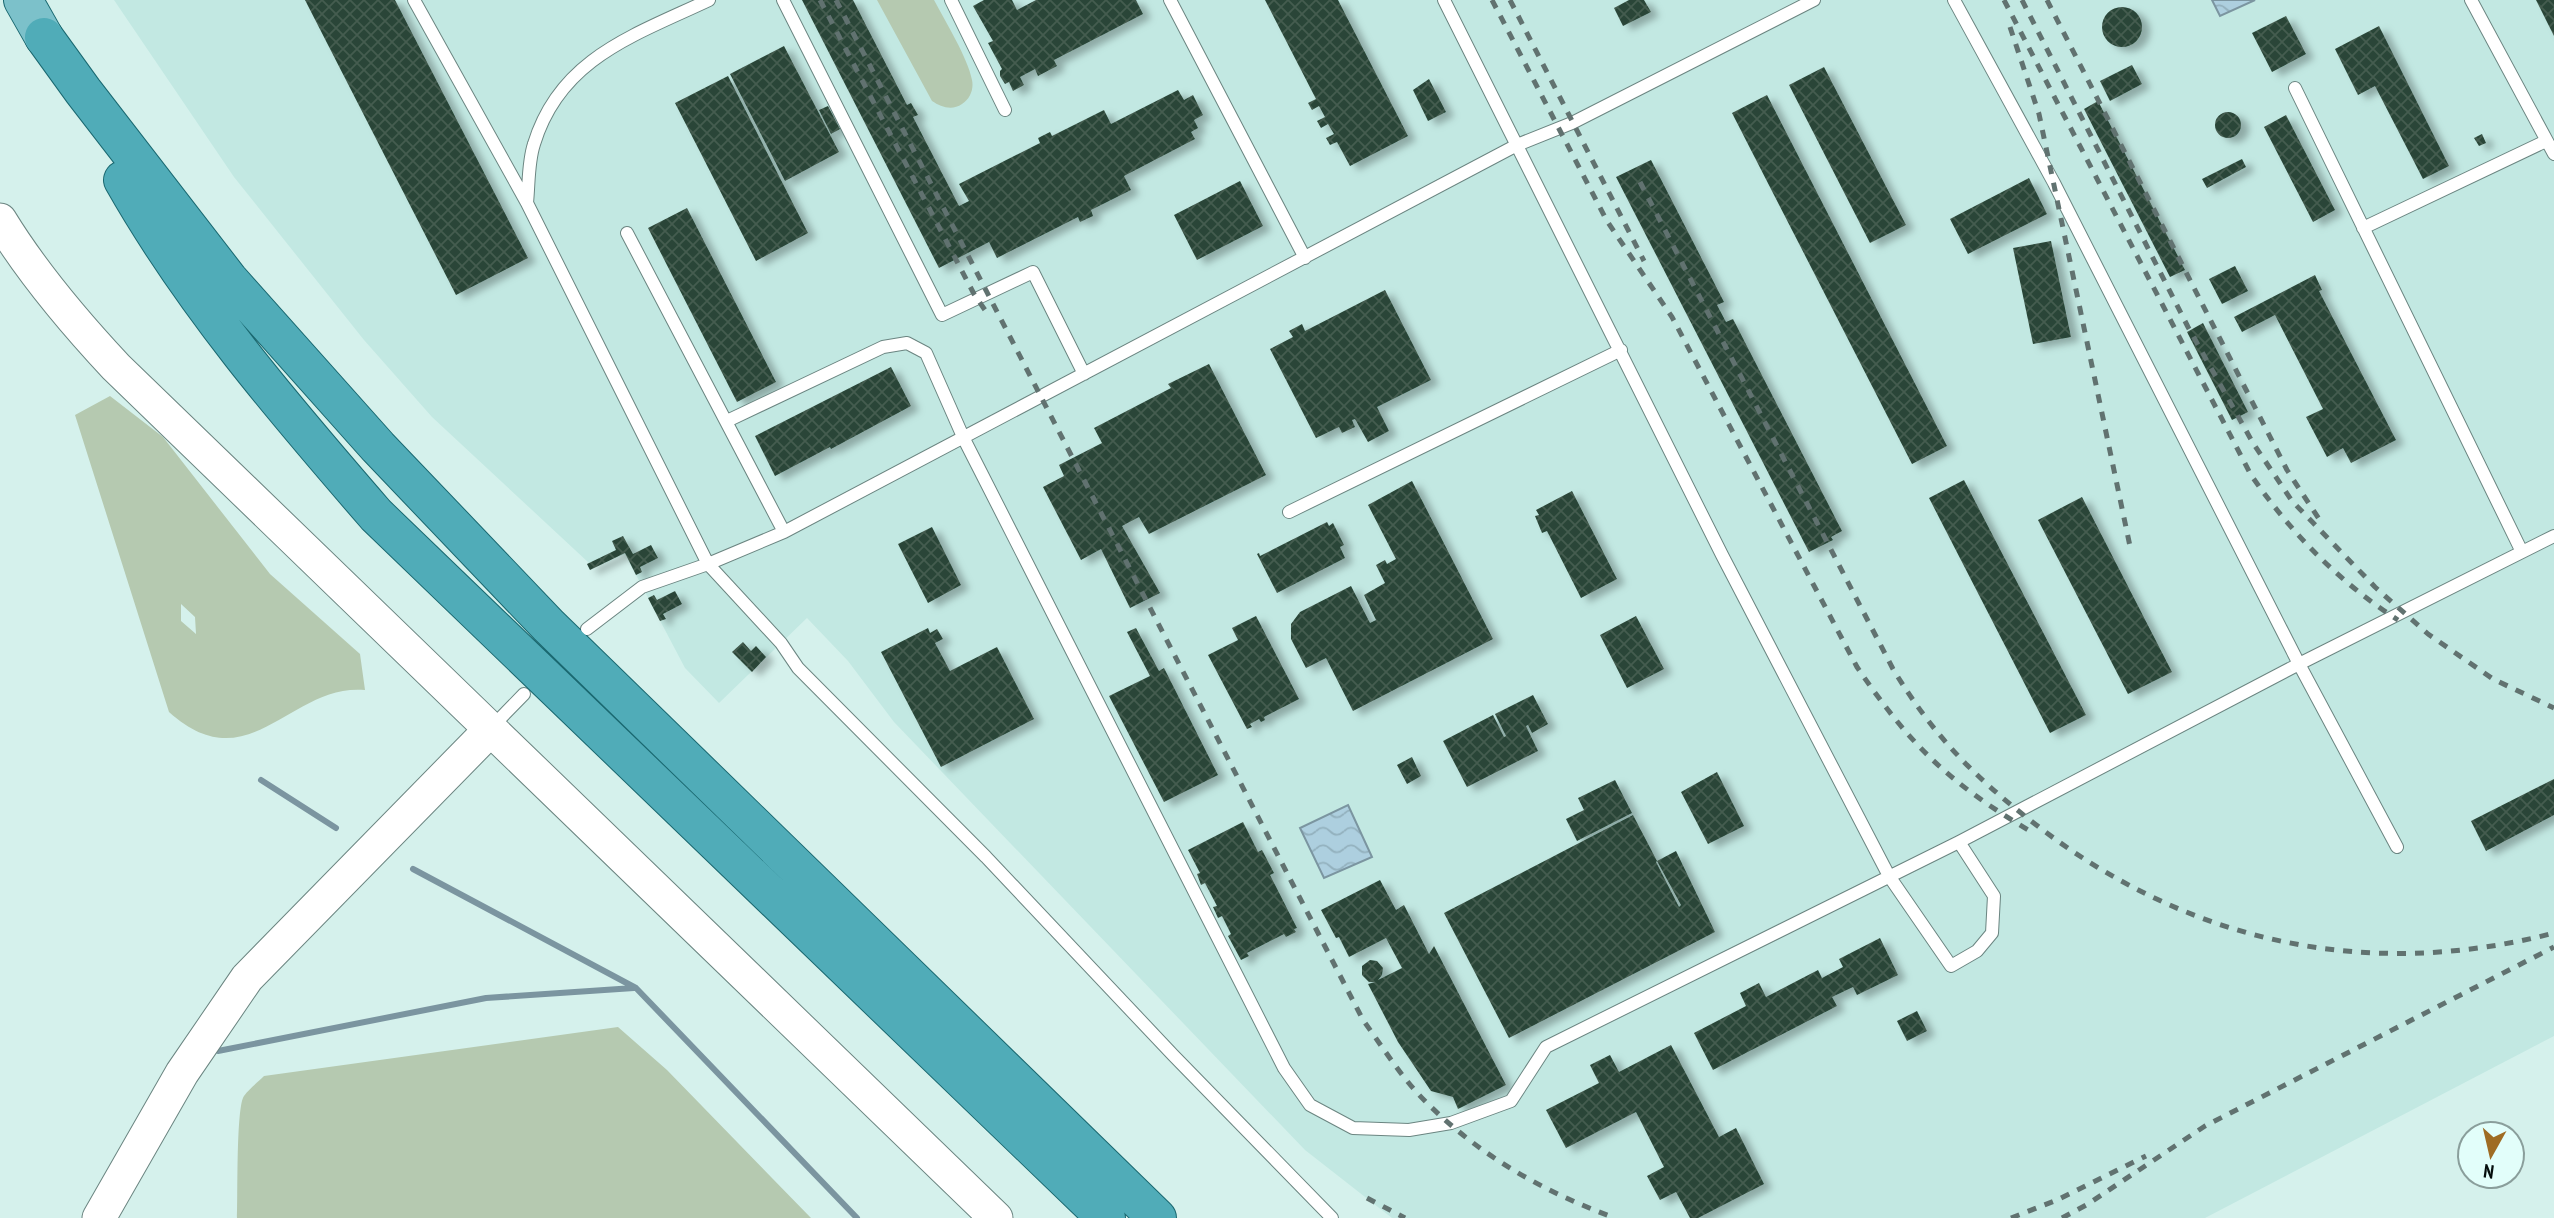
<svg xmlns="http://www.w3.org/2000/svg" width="2554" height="1218" font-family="'PT Sans Narrow',sans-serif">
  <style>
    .built { fill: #c2e8e2 }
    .green { fill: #b5c9b0; fill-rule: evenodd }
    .water { fill: url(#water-waves); stroke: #7b95a0; stroke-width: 2 }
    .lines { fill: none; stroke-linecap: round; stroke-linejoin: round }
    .stream { stroke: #7b95a0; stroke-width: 6 }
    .building { fill: url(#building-cross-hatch); fill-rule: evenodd; filter: url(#shadow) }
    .service-casing { stroke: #6b8581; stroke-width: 14 }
    .tertiary-casing { stroke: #6b8581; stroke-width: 35 }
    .primary-casing { stroke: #1a6870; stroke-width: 40 }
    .trunk-casing { stroke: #1a6870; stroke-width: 40 }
    .service { stroke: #fff; stroke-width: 12 }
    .tertiary { stroke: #fff; stroke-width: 33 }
    .primary { stroke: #7cc1ca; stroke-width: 38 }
    .trunk { stroke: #50acb8; stroke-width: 38 }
    .rail { stroke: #617270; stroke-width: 5; stroke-dasharray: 9 9; stroke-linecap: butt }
  </style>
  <defs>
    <pattern id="water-waves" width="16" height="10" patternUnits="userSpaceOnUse" patternTransform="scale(1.75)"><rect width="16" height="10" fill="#adcfdf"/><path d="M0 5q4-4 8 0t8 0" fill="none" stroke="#93b1be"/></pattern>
    <pattern id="building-cross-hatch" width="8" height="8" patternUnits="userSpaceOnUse" patternTransform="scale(1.75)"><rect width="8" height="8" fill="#294537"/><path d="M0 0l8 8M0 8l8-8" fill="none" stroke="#455c50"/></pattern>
    <filter id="shadow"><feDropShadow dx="8" dy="4.5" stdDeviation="3.5" flood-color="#0004"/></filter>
  </defs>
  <rect width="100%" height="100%" fill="#d5f1ec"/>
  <path class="built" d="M 114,0 L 2554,0 L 2554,1036 L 2205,1218 L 1392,1218 L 1305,1150 L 894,722 L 848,661 L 807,618 L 719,703 L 685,668 L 625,554 L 595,567 L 589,563 L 432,417 L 364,340 L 234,177 Z"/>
  <path class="green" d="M 877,0 L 934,0 C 945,21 968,58 972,80 C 974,89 970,99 962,104 C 952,111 941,107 932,101 Z
    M 110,396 L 163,437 L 270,574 L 360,654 L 365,690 C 290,683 249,784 169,712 L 75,415 ZM 181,604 L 195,617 L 196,634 L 181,621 Z
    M 618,1027 L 667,1070 L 811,1218 L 237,1218 C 238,1198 236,1107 244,1096 C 249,1089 258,1082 264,1076 Z"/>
  <path class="water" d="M 2212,0 L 2255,0 L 2220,16 Z
    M 1348,805 L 1372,857 L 1324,878 L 1300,828 Z"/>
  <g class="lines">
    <path class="stream" d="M 261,780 L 336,828
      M 413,869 L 636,988 L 857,1218
      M 218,1051 L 486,998 L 634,988"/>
  </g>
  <path class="building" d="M 305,0 L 395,0 L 528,258 L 456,295 Z
    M 802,0 L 853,0 L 907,105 L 911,103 L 918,115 L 913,117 L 959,206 L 969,201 L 959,184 L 1040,143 L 1038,138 L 1050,132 L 1052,136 L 1104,110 L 1111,124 L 1178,90 L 1184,100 L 1193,95 L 1203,115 L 1194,120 L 1198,128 L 1191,132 L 1195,139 L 1124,176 L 1131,190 L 1091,210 L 1093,216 L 1080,222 L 1078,217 L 997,258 L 989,242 L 939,268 Z
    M 984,0 L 1012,0 L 1017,10 L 1036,0 L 1136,0 L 1143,14 L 1054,60 L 1057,66 L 1038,76 L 1035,69 L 1020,77 L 1024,85 L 1013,91 L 1009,82 L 1005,84 L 1000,76 L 1000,71 L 1002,69 L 988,43 L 993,41 L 973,6 Z
    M 1265,0 L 1338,0 L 1408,136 L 1350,166 L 1337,142 L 1330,145 L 1326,138 L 1334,134 L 1328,124 L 1321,128 L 1317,121 L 1325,117 L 1319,106 L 1312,110 L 1308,103 L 1316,99 Z
    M 1629,0 L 1644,0 L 1651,12 L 1623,26 L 1614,8 Z
    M 2536,0 L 2554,0 L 2554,36 Z
    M2102 27a20 20 0 1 1 40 0a20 20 0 1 1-40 0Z
    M 2286,16 L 2306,54 L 2272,72 L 2252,33 Z
    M 2379,26 L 2449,166 L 2423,179 L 2375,86 L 2358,95 L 2335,49 Z
    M 784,46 L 839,152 L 785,181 L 730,74 Z
    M 2132,65 L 2142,84 L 2110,101 L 2100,81 Z
    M 1824,67 L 1906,225 L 1870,243 L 1789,85 Z
    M 728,76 L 808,233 L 756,261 L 675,103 Z
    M 1429,79 L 1446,112 L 1428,121 L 1413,90 Z
    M 1767,95 L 1947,446 L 1912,464 L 1732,113 Z
    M 2098,101 L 2185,270 L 2170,277 L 2084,109 Z
    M 828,106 L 840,129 L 831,134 L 819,110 Z
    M2215 125a13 13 0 1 1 26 0a13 13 0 1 1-26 0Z
    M 2286,115 L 2335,210 L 2313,222 L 2264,127 Z
    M 2482,134 L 2486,143 L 2479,146 L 2474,138 Z
    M 2242,159 L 2246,167 L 2207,188 L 2202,179 Z
    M 1651,160 L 1724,302 L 1717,305 L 1726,322 L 1733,319 L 1842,531 L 1831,537 L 1833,540 L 1809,552 L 1616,177 Z
    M 2029,178 L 2047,214 L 1968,254 L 1950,219 Z
    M 1240,181 L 1263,226 L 1197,260 L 1174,215 Z
    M 687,208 L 776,382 L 737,402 L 648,228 Z
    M 2051,241 L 2071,337 L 2033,344 L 2013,248 Z
    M 2235,266 L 2248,291 L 2222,304 L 2209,279 Z
    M 2315,275 L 2322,290 L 2319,291 L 2396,440 L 2351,463 L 2343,448 L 2327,457 L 2306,417 L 2323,409 L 2275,315 L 2242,332 L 2234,317 Z
    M 1385,290 L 1431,380 L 1377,407 L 1389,431 L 1368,442 L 1355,419 L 1352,420 L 1355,427 L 1342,433 L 1339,427 L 1316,438 L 1270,349 L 1293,337 L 1289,331 L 1302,324 L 1305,331 Z
    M 2203,323 L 2248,412 L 2232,420 L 2187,332 Z
    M 1209,364 L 1266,475 L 1149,534 L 1139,517 L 1122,526 L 1160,593 L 1130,608 L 1101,549 L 1081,560 L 1043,487 L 1064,476 L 1059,465 L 1102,443 L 1094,428 L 1171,388 L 1168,384 Z
    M 891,367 L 911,406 L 831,449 L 830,447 L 775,476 L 755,436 Z
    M 1964,480 L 2086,715 L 2050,733 L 1929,498 Z
    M 1412,481 L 1493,639 L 1353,711 L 1326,658 L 1306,668 L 1291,639 L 1291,624 L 1300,612 L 1351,586 L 1370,623 L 1376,620 L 1364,595 L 1385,583 L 1376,565 L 1385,560 L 1387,564 L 1396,559 L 1368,505 Z
    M 1572,491 L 1617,579 L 1581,598 L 1547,531 L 1542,533 L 1535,516 L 1539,515 L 1536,510 Z
    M 2082,497 L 2172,672 L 2128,694 L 2038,520 Z
    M 1327,522 L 1329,526 L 1333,523 L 1344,545 L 1340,547 L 1345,558 L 1277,593 L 1257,554 L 1259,553 L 1260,556 Z
    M 932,527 L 961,585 L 928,603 L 898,544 Z
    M 623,536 L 633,554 L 651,545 L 658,558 L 640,567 L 642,572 L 636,575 L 625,553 L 590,570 L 587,564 L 616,550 L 612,541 Z
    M 675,591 L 682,604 L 663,614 L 666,619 L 660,621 L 648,598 L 654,595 L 657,600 Z
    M 1256,616 L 1299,699 L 1264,717 L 1265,720 L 1261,722 L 1259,719 L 1250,724 L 1252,727 L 1247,729 L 1208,655 L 1238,640 L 1232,628 Z
    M 1636,616 L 1664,669 L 1627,688 L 1600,635 Z
    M 928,628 L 930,633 L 937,629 L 943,639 L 935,643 L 950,671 L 997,647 L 1034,719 L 941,767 L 881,652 Z
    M 1136,628 L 1159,671 L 1164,668 L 1218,775 L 1164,802 L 1109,696 L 1150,676 L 1127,632 Z
    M 743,642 L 751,651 L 756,646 L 766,657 L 752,672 L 732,652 Z
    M 1533,695 L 1548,724 L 1532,733 L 1528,725 L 1526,726 L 1538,751 L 1467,787 L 1443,741 L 1493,715 L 1504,737 L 1506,736 L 1495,714 Z
    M 1412,757 L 1421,776 L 1407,784 L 1397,765 Z
    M 1717,772 L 1744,826 L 1708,844 L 1681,792 Z
    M 2554,779 L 2554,815 L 2486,851 L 2471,821 Z
    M 1615,780 L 1632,813 L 1577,841 L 1566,819 L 1584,810 L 1578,798 Z
    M 1633,815 L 1657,861 L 1676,851 L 1715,932 L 1509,1038 L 1444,913 ZM 1657,861 L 1681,905 L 1679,907 L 1656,862 Z
    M 1243,822 L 1258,852 L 1262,850 L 1274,873 L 1270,875 L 1297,928 L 1294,929 L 1296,932 L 1286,937 L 1284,934 L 1247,953 L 1249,956 L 1241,960 L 1228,936 L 1231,934 L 1222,916 L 1218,918 L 1213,907 L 1217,906 L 1205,883 L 1201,885 L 1197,874 L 1200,873 L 1188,850 Z
    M 1380,880 L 1396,910 L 1404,905 L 1429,954 L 1434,946 L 1506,1085 L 1458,1109 L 1453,1097 L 1431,1091 L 1398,1042 L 1368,984 L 1375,982 L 1369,982 L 1362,975 L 1362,966 L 1370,960 L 1377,961 L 1383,968 L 1382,975 L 1378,980 L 1402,968 L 1386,938 L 1349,957 L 1339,937 L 1336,938 L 1321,910 Z
    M 1880,938 L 1898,975 L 1857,995 L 1853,987 L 1832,997 L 1837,1006 L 1713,1070 L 1694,1033 L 1746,1006 L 1740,993 L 1759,983 L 1766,997 L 1818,970 L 1822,978 L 1843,967 L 1839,959 Z
    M 1917,1011 L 1927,1031 L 1907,1041 L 1897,1021 Z
    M 1671,1045 L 1719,1137 L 1736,1128 L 1764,1184 L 1698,1218 L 1690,1218 L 1676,1192 L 1660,1200 L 1647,1176 L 1664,1167 L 1636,1112 L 1566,1148 L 1546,1110 L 1599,1083 L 1590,1065 L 1610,1055 L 1619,1072 Z"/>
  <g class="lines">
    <g class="service-casing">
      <path id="service" d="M 414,0 L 527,203
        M 709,0 C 635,35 560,58 534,144 C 528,162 529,184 527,203 L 708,564 L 781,643 L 798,668 L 986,857 L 1173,1055 L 1332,1218
        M 783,0 L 942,315 L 1033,272 L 1084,374
        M 951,0 L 1005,110
        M 1170,0 L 1305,258
        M 1444,0 L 1722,555 L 1889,876 L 1951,966 L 1977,951 L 1992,933 L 1994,896 L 1959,842
        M 1954,0 L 2054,183 L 2299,664 L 2397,847
        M 2471,0 L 2554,154
        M 2295,88 L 2522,552
        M 2363,228 L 2546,141
        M 627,233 L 784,532
        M 727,421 L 883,347 L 907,343 L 926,353 L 964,439 L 1284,1068 L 1310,1105 L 1353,1128 L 1409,1130 L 1451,1123 L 1511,1101 L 1546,1047 L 1959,842 L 2299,664 L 2554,536
        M 1289,512 L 1621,350
        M 587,629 L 642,587 L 708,564 L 784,532 L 1517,145 L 1572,123 L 1814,0
        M 490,729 L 524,694"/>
    </g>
    <g class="tertiary-casing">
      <path id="tertiary" d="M 0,220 C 33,274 73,321 116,367 L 996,1218
        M 99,1218 L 182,1073 L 247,978 L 490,730"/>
    </g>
    <g class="primary-casing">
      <path id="primary" d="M 23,0 L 44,37"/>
    </g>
    <g class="trunk-casing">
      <path id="trunk" d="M 44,37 L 83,91 L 229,280 L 378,447 L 548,625 L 1157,1218
        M 123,180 C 192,302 285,410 376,515 L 1106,1218"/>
    </g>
    <use href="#service" class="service"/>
    <use href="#tertiary" class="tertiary"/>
    <use href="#primary" class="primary"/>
    <use href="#trunk" class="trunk"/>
    <path class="rail" d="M 820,0 L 974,294 L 987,313
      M 836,0 L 1363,1020 C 1382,1046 1401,1077 1425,1101 C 1480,1156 1542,1191 1615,1218
      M 1492,0 L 1607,221 L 1672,317 L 1857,667 C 1910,745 1949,783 2030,831
      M 1510,0 L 1644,261
      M 2004,0 L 2251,475 C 2291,533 2339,582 2398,620
      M 2022,0 L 2188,327 L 2253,443 L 2292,501 L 2375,587 L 2428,634 L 2493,679 L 2554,708
      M 2047,0 L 2287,470 L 2319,519
      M 2010,27 L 2039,114 L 2131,551
      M 1640,182 L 1893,669 C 1933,735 1974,777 2035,824 C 2187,942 2366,982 2554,933
      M 1367,1198 L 1405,1218
      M 2011,1218 L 2057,1200 L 2146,1156
      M 2062,1218 L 2088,1204 L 2205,1126 L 2554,947"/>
  </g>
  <g transform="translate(2491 1155) rotate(188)"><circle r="33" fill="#e2fefa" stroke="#8a9e9b" stroke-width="2"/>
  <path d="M0-5L12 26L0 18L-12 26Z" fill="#9f6c23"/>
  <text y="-10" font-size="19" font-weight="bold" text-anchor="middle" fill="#050e0d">N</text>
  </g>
</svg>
